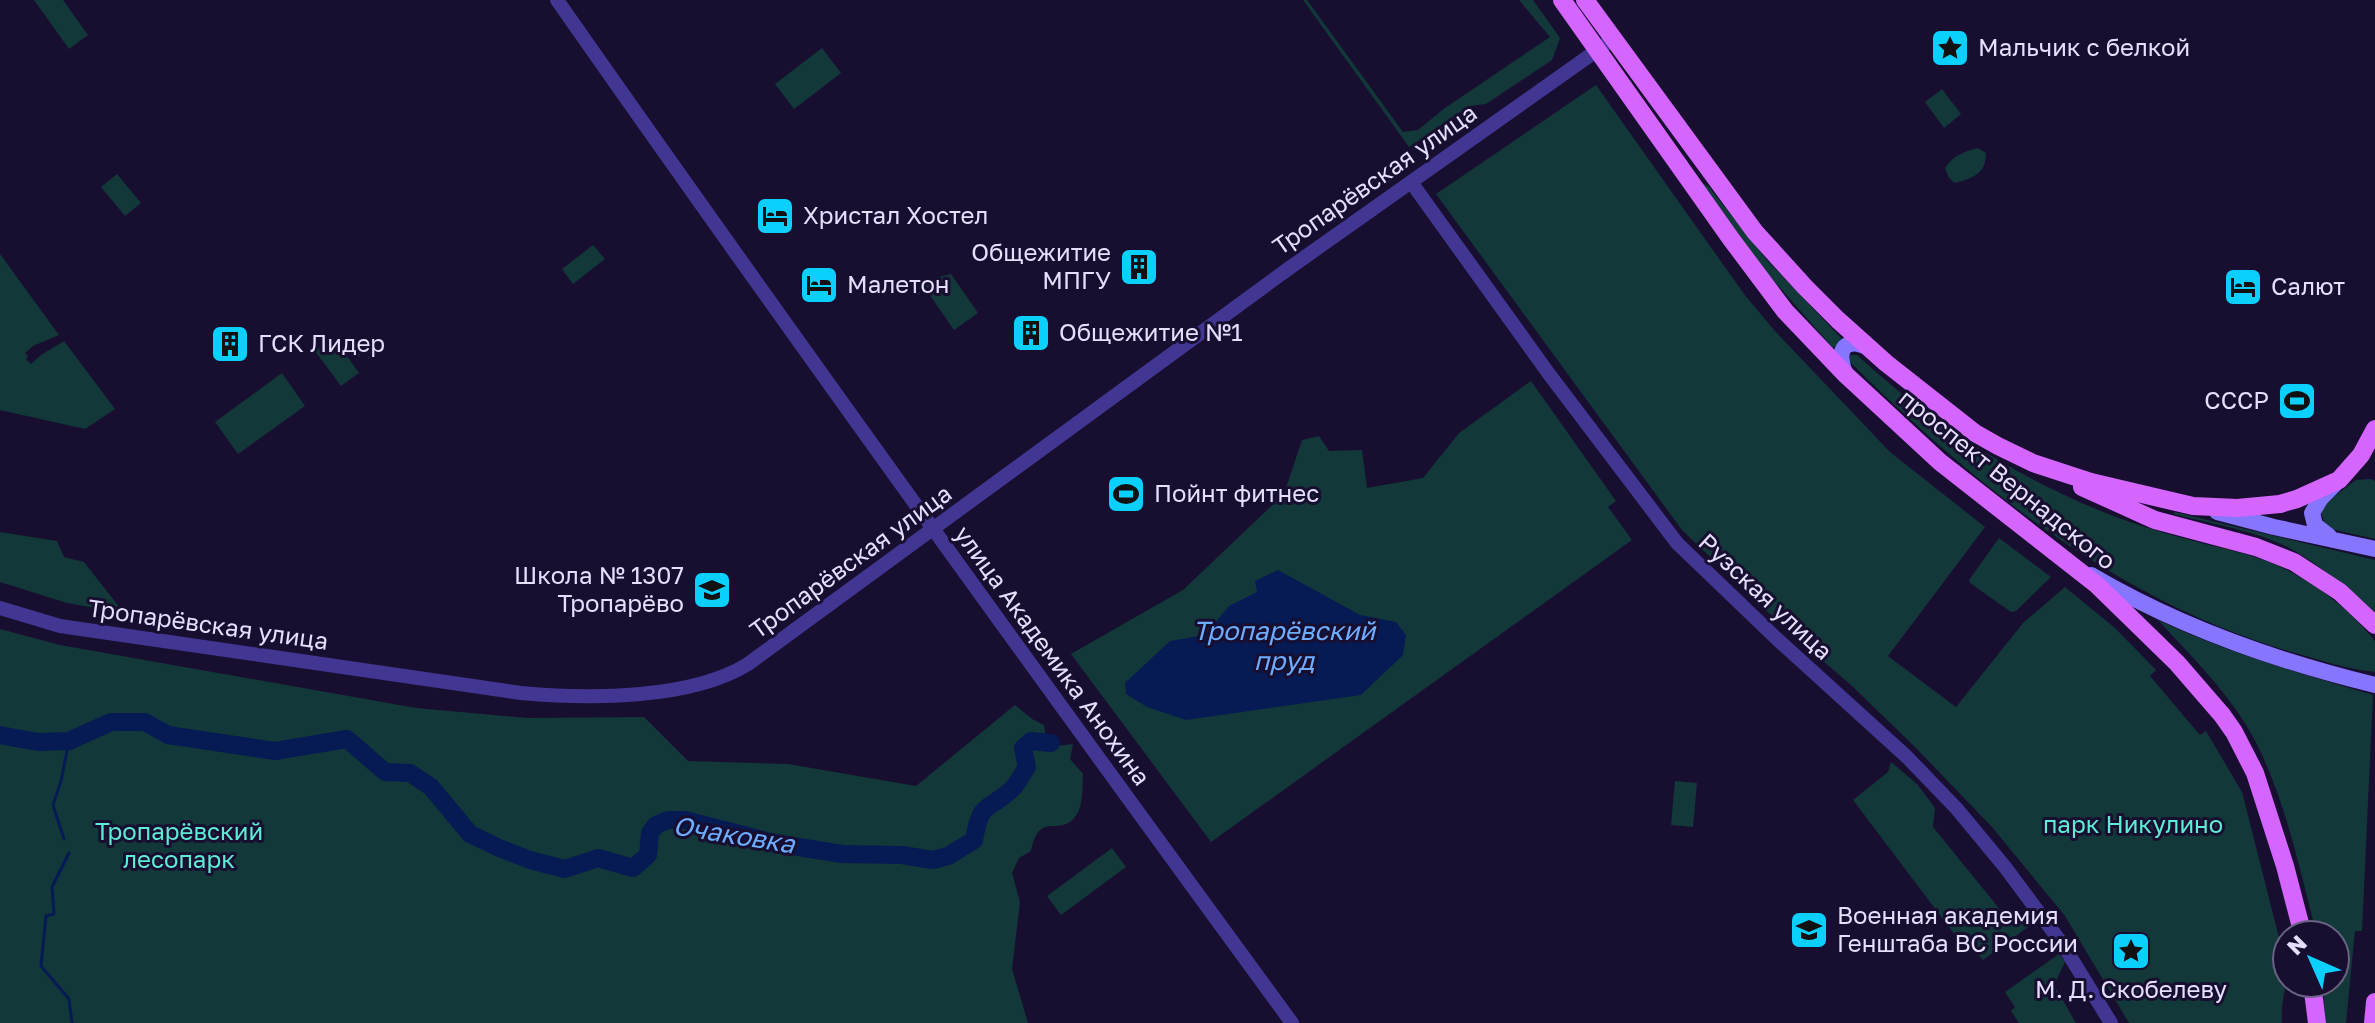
<svg xmlns="http://www.w3.org/2000/svg" width="2375" height="1023" font-family="'Golos Text',sans-serif">
  <style>
    .green { fill: #12383a }
    .water { fill: #061a53 }
    .lines { fill: none; stroke-linecap: round; stroke-linejoin: round }
    .stream { stroke: #061a53; stroke-width: 3 }
    .river { stroke: #061a53; stroke-width: 18 }
    .tertiary { stroke: #423693; stroke-width: 14 }
    .secondary { stroke: #8575ff; stroke-width: 16 }
    .primary { stroke: #d465ff; stroke-width: 18 }
    .labels { text-anchor: middle; stroke-width: 6; stroke-linejoin: round; paint-order: stroke }
    .poi-label { font-size: 24px; fill: #e5deff; stroke: #180f30; text-anchor: start }
    .street-label { font-size: 24px; fill: #e5deff; stroke: #180f30 }
    .park-label { font-size: 24px; fill: #5decd6; stroke: #180f30 }
    .water-label { font-size: 26px; font-style: italic; fill: #6cadff; stroke: #180f30 }
  </style>
  <rect width="100%" height="100%" fill="#180f30"/>
  <path class="green" d="M 34,0 L 63,0 L 88,35 L 69,49 Z
    M 1303,0 L 1307,0 L 1403,132 L 1418,130 L 1445,108 L 1550,37 L 1519,0 L 1533,0 L 1560,38 L 1552,60 L 1486,104 L 1469,106 L 1409,147 Z
    M 822,48 L 841,73 L 794,109 L 775,84 Z
    M 1596,85 L 1744,294 L 1774,330 L 1890,452 L 1985,527 L 1888,656 L 1956,707 L 2023,623 L 2065,587 L 2115,628 L 2156,670 L 2150,676 L 2200,735 L 2206,731 L 2242,792 L 2287,969 C 2287,987 2280,1004 2282,1023 L 2129,1023 L 2065,916 L 1992,827 L 1914,746 L 1852,686 L 1776,620 L 1682,530 L 1436,194 Z
    M 1942,89 L 1961,114 L 1944,128 L 1925,102 Z
    M 1978,148 L 1986,153 C 1986,174 1973,178 1955,183 L 1949,178 L 1945,168 C 1954,155 1963,152 1978,148 Z
    M 117,174 L 141,203 L 125,216 L 101,187 Z
    M 1701,182 L 1709,187 L 1766,259 L 1843,340 L 1833,348 L 1760,265 Z
    M 593,245 L 605,259 L 573,284 L 562,269 Z
    M 0,254 L 59,335 L 33,346 L 25,353 L 28,356 L 26,359 L 31,364 L 41,355 L 64,341 L 115,409 L 85,429 L 0,410 Z
    M 951,274 L 978,313 L 954,330 L 922,284 L 926,280 Z
    M 334,338 L 359,373 L 341,386 L 315,351 Z
    M 1850,355 L 1857,355 C 1930,423 2014,476 2106,513 C 2138,526 2171,535 2205,544 C 2226,549 2248,554 2269,562 C 2309,578 2348,607 2375,641 L 2375,672 C 2346,669 2320,660 2292,652 C 2119,602 1975,486 1849,361 Z
    M 282,373 L 305,406 L 238,454 L 215,422 Z
    M 1531,381 L 1616,501 L 1608,507 L 1632,540 L 1211,842 L 1071,654 L 1183,590 L 1284,494 L 1302,440 L 1319,436 L 1329,451 L 1362,450 L 1367,488 L 1423,478 L 1459,433 Z
    M 2371,479 L 2375,481 L 2375,539 L 2327,528 L 2321,514 L 2324,504 L 2356,480 Z
    M 2174,512 L 2375,560 L 2375,616 C 2351,592 2323,567 2293,550 C 2259,531 2211,524 2174,514 Z
    M 0,532 L 57,541 L 64,557 L 84,562 L 124,613 L 67,603 L 0,582 Z
    M 1999,538 L 2051,577 L 2016,611 L 2011,612 L 1970,583 L 1969,580 Z
    M 2158,620 C 2227,653 2300,673 2373,695 L 2362,931 L 2355,931 L 2346,1023 L 2326,1023 L 2324,1003 L 2325,983 L 2335,983 L 2335,935 L 2317,935 C 2299,868 2285,796 2252,735 C 2228,692 2191,656 2158,620 Z
    M 0,629 L 60,645 L 416,708 L 527,718 L 644,717 L 688,761 L 788,764 L 916,786 L 1015,705 L 1032,719 L 1044,725 L 1046,738 L 1057,746 L 1073,744 L 1070,759 L 1083,774 C 1082,787 1084,806 1075,817 C 1058,838 1040,809 1031,851 L 1019,858 L 1012,873 L 1020,902 L 1012,969 L 1028,1023 L 0,1023 Z
    M 1891,762 L 1917,784 L 1935,808 L 1933,827 L 2007,918 L 2023,913 L 2031,925 L 1983,960 L 1972,948 L 1967,951 L 1853,800 L 1888,772 Z
    M 1675,781 L 1697,783 L 1693,827 L 1671,825 Z
    M 1112,848 L 1126,867 L 1061,915 L 1047,896 Z
    M 2059,954 L 2065,962 L 2054,985 L 2076,1023 L 2019,1023 L 2011,1011 L 2015,1007 L 2005,992 Z"/>
  <path class="water" d="M 1278,570 L 1360,615 L 1396,622 L 1406,635 L 1403,655 L 1361,695 L 1186,720 L 1147,707 L 1126,694 L 1125,683 L 1170,641 L 1205,635 L 1229,606 L 1257,592 L 1255,581 Z"/>
  <g class="lines">
    <path class="stream" d="M 64,839 L 53,805 L 61,781 L 69,741
      M 69,853 L 52,887 L 54,914 L 46,916 L 41,966 L 69,999 L 72,1023"/>
    <path class="river" d="M 0,735 L 38,742 L 69,741 L 111,722 L 145,722 L 168,735 L 275,751 L 347,739 L 385,772 L 410,773 L 431,787 L 470,834 L 497,847 L 530,860 L 565,869 L 598,858 L 633,868 L 648,855 L 650,833 L 656,825 L 668,820 L 685,820 L 774,843 L 842,854 L 902,855 L 933,860 L 948,856 L 974,840 C 981,800 986,813 1012,789 C 1018,783 1022,774 1027,767 L 1023,748 L 1031,741 L 1051,743"/>
    <path class="tertiary" d="M 557,0 C 798,344 1044,684 1292,1023
      M 1411,182 L 1549,374 L 1677,543 L 1777,639 L 1907,757 L 1957,809 L 2005,867 L 2063,945 L 2111,1023
      M 0,608 L 60,626 L 521,693 C 588,699 690,700 748,664 L 1288,269 L 1606,44"/>
    <path class="secondary" d="M 1846,375 C 1836,353 1842,335 1869,348
      M 2217,512 L 2274,527 L 2375,549
      M 2329,536 L 2315,525 L 2312,513 L 2321,498 L 2335,484
      M 2091,575 C 2179,627 2276,661 2375,685"/>
    <path class="primary" d="M 1562,0 L 1731,239 L 1785,311 L 1846,375 L 1940,462 L 2097,585 L 2177,663 L 2222,715 L 2234,732 L 2255,773 L 2285,866 L 2303,935
      M 1585,0 L 1755,232 L 1805,287 L 1838,320 L 1886,363 L 1975,433 L 1998,446 L 2033,463 L 2091,482 L 2193,506 L 2237,508 L 2280,504 L 2297,499 L 2339,480 L 2361,455 L 2375,429
      M 2082,487 L 2155,520 L 2256,547 L 2294,562 L 2340,592 L 2375,625
      M 2312,983 L 2317,1023
      M 2373,1023 L 2375,1002"/>
  </g>
  <defs>
    <g id="sight-square" transform="scale(2)"><rect x="-9" y="-9" width="18" height="18" rx="4" fill="#0ad0ff" stroke="#180f30"/><path d="M0-6L1.8-2.2L6-1.7L2.9 1.2L3.7 5.4L0 3.3L-3.7 5.4L-2.9 1.2L-6-1.7L-1.8-2.2Z" fill="#111"/></g>
    <g id="hotel-square" transform="scale(2)"><rect x="-9" y="-9" width="18" height="18" rx="4" fill="#0ad0ff" stroke="#180f30"/><path d="M-6-4.5h1.5V1H6V5H4.5V3h-9V5H-6ZM-4 0a1.8 1.8 0 1 1 3.6 0ZM.5 0V-2.5h3Q6-2.5 6 0Z" fill="#111"/></g>
    <g id="building-square" transform="scale(2)"><rect x="-9" y="-9" width="18" height="18" rx="4" fill="#0ad0ff" stroke="#180f30"/><path d="M-4-6H4V6H1V3H-1V6H-4ZM-2.5-4.3h1.7v1.8h-1.7ZM.8-4.3h1.7v1.8H.8ZM-2.5-1h1.7V.8h-1.7ZM.8-1h1.7V.8H.8Z" fill="#111"/></g>
    <g id="stadium-square" transform="scale(2)"><rect x="-9" y="-9" width="18" height="18" rx="4" fill="#0ad0ff" stroke="#180f30"/><path d="M0-5a6.5 5 0 1 0 0 10a6.5 5 0 1 0 0-10ZM-3.5-1.8h7v3.6h-7Z" fill="#111"/></g>
    <g id="school-square" transform="scale(2)"><rect x="-9" y="-9" width="18" height="18" rx="4" fill="#0ad0ff" stroke="#180f30"/><path d="M0-5L7-2L0 1L-7-2ZM-4 1L0 2.5L4 1V4Q0 6-4 4Z" fill="#111"/></g>
    <g id="university-square" transform="scale(2)"><rect x="-9" y="-9" width="18" height="18" rx="4" fill="#0ad0ff" stroke="#180f30"/><path d="M0-5L7-2L0 1L-7-2ZM-4 1L0 2.5L4 1V4Q0 6-4 4Z" fill="#111"/></g>
  </defs>
  <g fill-rule="evenodd">
    <use href="#sight-square" x="1950" y="48"/>
    <use href="#hotel-square" x="775" y="216"/>
    <use href="#building-square" x="1139" y="267"/>
    <use href="#hotel-square" x="819" y="285"/>
    <use href="#hotel-square" x="2243" y="287"/>
    <use href="#building-square" x="1031" y="333"/>
    <use href="#building-square" x="230" y="344"/>
    <use href="#stadium-square" x="2297" y="401"/>
    <use href="#stadium-square" x="1126" y="494"/>
    <use href="#school-square" x="712" y="590"/>
    <use href="#university-square" x="1809" y="930"/>
    <use href="#sight-square" x="2131" y="951"/>
  </g>
  <g class="labels">
    <g class="poi-label">
      <text x="1978" y="56">Мальчик с белкой</text>
      <text x="803" y="224">Христал Хостел</text>
      <text x="1111" y="261" text-anchor="end">Общежитие<tspan x="1111" dy="28">МПГУ</tspan></text>
      <text x="847" y="293">Малетон</text>
      <text x="2271" y="295">Салют</text>
      <text x="1059" y="341">Общежитие №1</text>
      <text x="258" y="352">ГСК Лидер</text>
      <text x="2269" y="409" text-anchor="end">СССР</text>
      <text x="1154" y="502">Пойнт фитнес</text>
      <text x="684" y="584" text-anchor="end">Школа № 1307<tspan x="684" dy="28">Тропарёво</tspan></text>
      <text x="1837" y="924">Военная академия<tspan x="1837" dy="28">Генштаба ВС России</tspan></text>
      <text x="2131" y="998" text-anchor="middle">М. Д. Скобелеву</text>
    </g>
    <g class="street-label">
      <text transform="translate(1375 180) rotate(-35)" y="8">Тропарёвская улица</text>
      <text transform="translate(2007 480) rotate(39)" y="8">проспект Вернадского</text>
      <text transform="translate(851 562) rotate(-36)" y="8">Тропарёвская улица</text>
      <text transform="translate(1765 597) rotate(43)" y="8">Рузская улица</text>
      <text transform="translate(208 625) rotate(8)" y="8">Тропарёвская улица</text>
      <text transform="translate(1052 656) rotate(54)" y="8">улица Академика Анохина</text>
    </g>
    <g class="park-label">
      <text x="2133" y="833">парк Никулино</text>
      <text x="179" y="840">Тропарёвский<tspan x="179" dy="28">лесопарк</tspan></text>
    </g>
    <g class="water-label">
      <text x="1284" y="640">Тропарёвский<tspan x="1284" dy="30">пруд</tspan></text>
      <text transform="translate(734 835) rotate(9)" y="9">Очаковка</text>
    </g>
  </g>
  <g transform="translate(2311 959) rotate(315)"><circle r="38" fill="#180f30" stroke="#6a6283" stroke-width="2"/>
  <path d="M0-6L14 30L0 20L-14 30Z" fill="#0ad0ff"/>
  <text y="-12" font-size="22" font-weight="bold" text-anchor="middle" fill="#e5deff">N</text>
  </g>
</svg>
